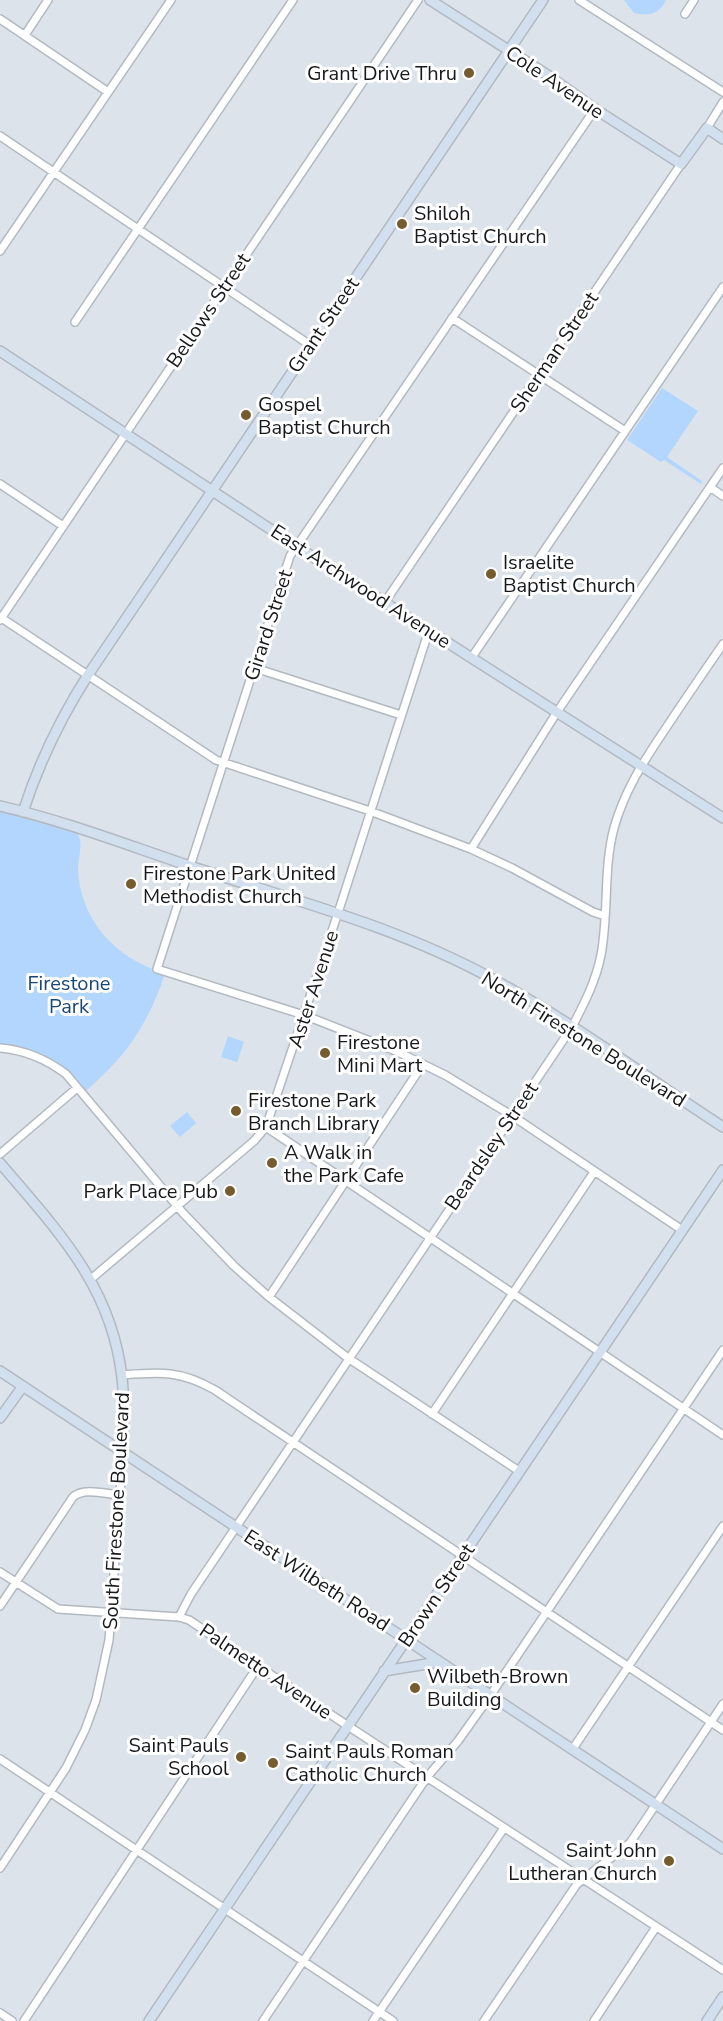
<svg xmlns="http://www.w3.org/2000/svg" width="723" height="2021" font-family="'Nunito Sans',sans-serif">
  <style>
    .green { fill: #b3d6fe }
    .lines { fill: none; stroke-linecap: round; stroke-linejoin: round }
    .street-casing { stroke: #b3b9c0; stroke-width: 10 }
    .secondary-casing { stroke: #b3b9c0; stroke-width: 12 }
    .street { stroke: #fff; stroke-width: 7 }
    .secondary { stroke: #d1dfef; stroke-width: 9 }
    .poi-dot { fill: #755b2d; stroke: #fff; stroke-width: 2 }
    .labels { text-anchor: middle; stroke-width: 6; stroke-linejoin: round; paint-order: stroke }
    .poi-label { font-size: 20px; fill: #16181b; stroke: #fff; text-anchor: start }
    .street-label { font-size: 20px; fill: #16181b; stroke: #fff }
    .park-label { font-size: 20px; fill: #1a4675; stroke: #fff }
  </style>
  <rect width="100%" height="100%" fill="#dce3ea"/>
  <path class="green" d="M 624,0 L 666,0 C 659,15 648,16 634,13 Z
    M 662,388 L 698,411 L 667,457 L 702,481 L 701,484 L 664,460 L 661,462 L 627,440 Z
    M 0,811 L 77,833 C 84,843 78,857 78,869 C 80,921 117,960 165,973 C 154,1008 136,1042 110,1068 C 103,1076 94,1083 86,1091 C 61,1062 39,1049 0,1044 Z
    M 228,1036 L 244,1042 L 237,1062 L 221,1057 Z
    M 187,1112 L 196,1123 L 180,1137 L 170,1126 Z"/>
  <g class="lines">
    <g class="street-casing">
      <path id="street" d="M 579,0 L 723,92
        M 685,14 L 694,0
        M 0,19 L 108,92
        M 25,35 L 48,0
        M 595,109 L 290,556 L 157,969 L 304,1015 L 398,1052 L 445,1075 L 511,1115 L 682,1230
        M 707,128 L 723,102
        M 0,136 L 310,345
        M 0,251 L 171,0
        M 452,318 L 625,431
        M 75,322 L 293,0
        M 0,484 L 63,526
        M 710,487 L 723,496
        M 385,602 L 681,164
        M 0,617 L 216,760 L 370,811 L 471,849 L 512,868 L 593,912 L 605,916
        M 0,620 L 418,0
        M 472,657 L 723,287
        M 255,668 L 401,715
        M 471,849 L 557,712 L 723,468
        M 0,1048 C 25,1050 46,1059 66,1074 L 183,1213 L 234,1266 L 269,1297 L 348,1358 L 519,1471
        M 266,1127 L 723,1435
        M 0,1154 L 77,1088
        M 91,1279 L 254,1141 L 266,1127 L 338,913 L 429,630
        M 269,1297 L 423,1064
        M 122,1375 C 160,1372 180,1370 215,1390 L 723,1730
        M 432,1414 L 594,1172
        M 0,1572 L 58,1609 L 179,1617 L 189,1620 L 348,1726 L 723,1970
        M 0,1606 L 73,1497 C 84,1487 105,1494 119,1495
        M 179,1617 L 191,1594 L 572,1027 C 584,1004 596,981 601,955 C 609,913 603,869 614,828 C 624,792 643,762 664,731 C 683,702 703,673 723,644
        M 572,1750 L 723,1526
        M 0,1759 L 393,2021
        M 0,1868 L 66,1768 L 85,1730 L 96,1700 L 109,1640 L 123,1452
        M 0,2013 L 12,2021
        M 24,2021 L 258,1666
        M 263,2021 L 427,1777 L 458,1741 L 490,1696 L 723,1350
        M 373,2021 L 504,1828
        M 484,2021 L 577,1884 L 630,1843 L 723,1704
        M 594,2021 L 656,1927"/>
    </g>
    <g class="secondary-casing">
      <path id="secondary" d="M 430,0 L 546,74 L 595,109 L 681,164 L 707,128 L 723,139
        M 0,351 L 296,546 L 723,818
        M 0,806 C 65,821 127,845 190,866 C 292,900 396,926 491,978 C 572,1022 646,1077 723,1127
        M 23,812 C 39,762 60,719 88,675 L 543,0
        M 0,1163 C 57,1230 112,1286 122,1378 C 125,1403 123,1427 123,1452
        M 0,1371 L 723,1849
        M 0,1418 L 23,1386
        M 384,1671 L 439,1662
        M 149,2021 L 723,1170
        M 707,2021 L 723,1997"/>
    </g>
    <use href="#street" class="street"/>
    <use href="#secondary" class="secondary"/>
  </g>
  <g class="poi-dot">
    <circle cx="469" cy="73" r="6"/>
    <circle cx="402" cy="224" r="6"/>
    <circle cx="246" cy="415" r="6"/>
    <circle cx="491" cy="574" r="6"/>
    <circle cx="131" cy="884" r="6"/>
    <circle cx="325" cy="1053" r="6"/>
    <circle cx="236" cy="1111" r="6"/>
    <circle cx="272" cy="1163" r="6"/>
    <circle cx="230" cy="1191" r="6"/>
    <circle cx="415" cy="1688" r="6"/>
    <circle cx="241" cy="1757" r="6"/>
    <circle cx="273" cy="1763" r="6"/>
    <circle cx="669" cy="1861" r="6"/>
  </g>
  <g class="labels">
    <g class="poi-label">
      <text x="457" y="80" text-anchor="end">Grant Drive Thru</text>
      <text x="414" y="220">Shiloh<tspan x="414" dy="23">Baptist Church</tspan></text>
      <text x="258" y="411">Gospel<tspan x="258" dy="23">Baptist Church</tspan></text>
      <text x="503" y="569">Israelite<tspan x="503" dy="23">Baptist Church</tspan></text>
      <text x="143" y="880">Firestone Park United<tspan x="143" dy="23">Methodist Church</tspan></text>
      <text x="337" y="1049">Firestone<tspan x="337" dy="23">Mini Mart</tspan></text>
      <text x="248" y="1107">Firestone Park<tspan x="248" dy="23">Branch Library</tspan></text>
      <text x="284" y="1159">A Walk in<tspan x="284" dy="23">the Park Cafe</tspan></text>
      <text x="218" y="1198" text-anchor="end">Park Place Pub</text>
      <text x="427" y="1683">Wilbeth-Brown<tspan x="427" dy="23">Building</tspan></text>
      <text x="229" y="1752" text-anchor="end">Saint Pauls<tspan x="229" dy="23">School</tspan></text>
      <text x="285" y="1758">Saint Pauls Roman<tspan x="285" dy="23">Catholic Church</tspan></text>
      <text x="657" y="1857" text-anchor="end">Saint John<tspan x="657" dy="23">Lutheran Church</tspan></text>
    </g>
    <g class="street-label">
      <text transform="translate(555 82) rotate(34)" y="7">Cole Avenue</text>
      <text transform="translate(208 310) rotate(-56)" y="7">Bellows Street</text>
      <text transform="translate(323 325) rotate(-56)" y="7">Grant Street</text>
      <text transform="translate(554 352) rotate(-56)" y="7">Sherman Street</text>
      <text transform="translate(361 586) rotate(33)" y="7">East Archwood Avenue</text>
      <text transform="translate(268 625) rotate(-72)" y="7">Girard Street</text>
      <text transform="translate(313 989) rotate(-72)" y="7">Aster Avenue</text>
      <text transform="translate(584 1039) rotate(32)" y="7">North Firestone Boulevard</text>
      <text transform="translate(491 1146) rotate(-56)" y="7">Beardsley Street</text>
      <text transform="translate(116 1511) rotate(-87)" y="7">South Firestone Boulevard</text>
      <text transform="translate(317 1580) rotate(33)" y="7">East Wilbeth Road</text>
      <text transform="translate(436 1595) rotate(-56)" y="7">Brown Street</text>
      <text transform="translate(266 1671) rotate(34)" y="7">Palmetto Avenue</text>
    </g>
    <g class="park-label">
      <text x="69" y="990">Firestone<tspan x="69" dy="23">Park</tspan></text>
    </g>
  </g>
</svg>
